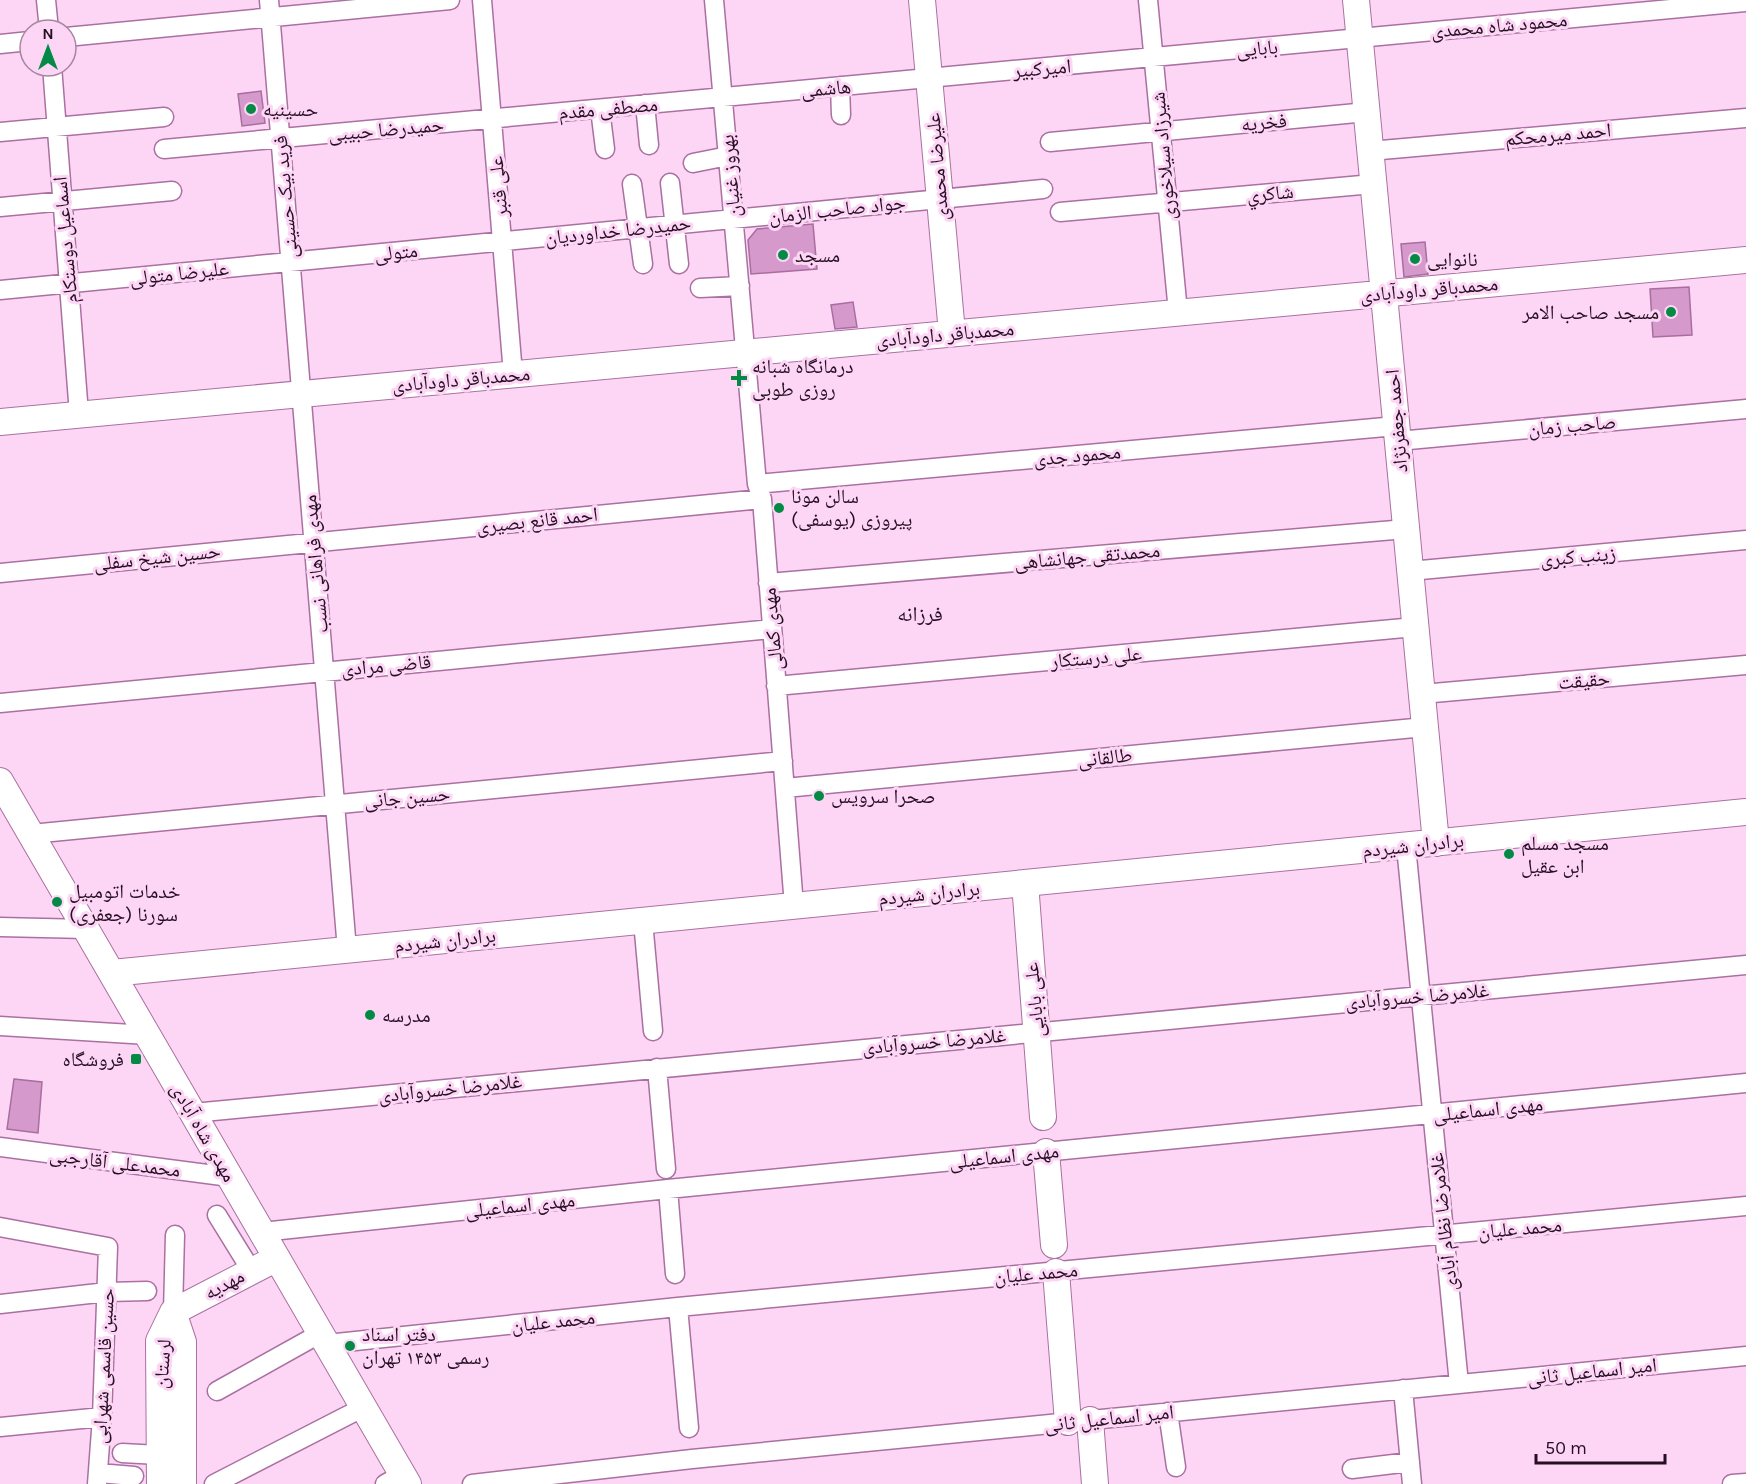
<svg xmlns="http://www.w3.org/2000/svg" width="1746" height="1484" font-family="Karla,'Noto Naskh Arabic',sans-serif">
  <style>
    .building { fill: #d599cc; stroke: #a86e9f; stroke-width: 1.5 }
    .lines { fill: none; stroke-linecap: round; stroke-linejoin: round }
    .street-casing { stroke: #aa70a1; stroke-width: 21 }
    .secondary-casing { stroke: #aa70a1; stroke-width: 28 }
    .street { stroke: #fff; stroke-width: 18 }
    .secondary { stroke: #fff; stroke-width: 26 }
    .poi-dot { fill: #058a46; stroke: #fdd6f6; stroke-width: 2 }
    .labels { text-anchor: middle; stroke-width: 6; stroke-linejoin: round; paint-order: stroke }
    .street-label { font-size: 20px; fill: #260f23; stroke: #fdd6f6 }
    .poi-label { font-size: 20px; fill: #260f23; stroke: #fdd6f6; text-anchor: start }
    .neighbourhood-label { font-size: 21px; fill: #260f23; stroke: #fdd6f6 }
  </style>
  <rect width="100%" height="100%" fill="#fdd6f6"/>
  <path class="building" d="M 261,91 L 265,123 L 242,126 L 238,94 Z
    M 813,224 L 817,269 L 751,274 L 748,240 L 757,229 Z
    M 1425,242 L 1428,274 L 1404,277 L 1401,244 Z
    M 1689,287 L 1692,335 L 1653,337 L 1650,289 Z
    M 853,302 L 857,327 L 835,329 L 831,305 Z
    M 14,1079 L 42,1082 L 38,1133 L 7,1129 Z"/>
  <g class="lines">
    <g class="street-casing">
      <path id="street" d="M 46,0 L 49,30
        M 269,0 L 347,950
        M 482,0 L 513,374
        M 714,0 L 757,484 L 762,499 L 794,906
        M 1148,0 L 1178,312
        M 66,37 L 450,0
        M 0,44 L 30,41
        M 52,66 L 79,414
        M 840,86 L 841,115
        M 645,104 L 649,145
        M 600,109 L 605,149
        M 0,132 L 164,117
        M 1050,142 L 1367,112
        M 164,149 L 1746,2
        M 1370,151 L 1746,118
        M 693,163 L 728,156
        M 670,183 L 679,264
        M 632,184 L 643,264
        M 0,207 L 172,191
        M 1060,212 L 1373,184
        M 700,288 L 740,286
        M 0,290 L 1043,189
        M 1398,441 L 1746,409
        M 757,484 L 1396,426
        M 1410,571 L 1746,540
        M 0,573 L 762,499
        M 768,583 L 1406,529
        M 776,686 L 1415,627
        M 1422,694 L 1746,665
        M 0,703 L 772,629
        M 785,788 L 1425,727
        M 31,834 L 783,761
        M 1406,846 L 1459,1384
        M 643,921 L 653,1031
        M 0,927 L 86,929
        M 0,1026 L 148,1035
        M 657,1068 L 666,1169
        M 193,1113 L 1746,965
        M 0,1147 L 230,1177
        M 668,1189 L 675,1274
        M 217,1215 L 251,1270
        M 0,1227 L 108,1247 L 102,1417 L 97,1484
        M 262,1232 L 668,1189 L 1746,1083
        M 0,1304 L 107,1292 L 147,1291
        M 678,1307 L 689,1428
        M 173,1312 L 175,1235
        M 327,1344 L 678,1307 L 1746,1206
        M 1403,1389 L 1412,1484
        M 217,1391 L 321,1333
        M 1168,1412 L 1176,1467
        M 0,1427 L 102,1417
        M 122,1453 L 159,1455
        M 1352,1469 L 1410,1462
        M 98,1473 L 134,1476
        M 214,1484 L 364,1407
        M 385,1484 L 403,1474
        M 472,1484 L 692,1459 L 1746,1356
        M 1732,1484 L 1746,1483"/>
    </g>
    <g class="secondary-casing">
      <path id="secondary" d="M 922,0 L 952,333
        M 1356,0 L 1436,843
        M 0,422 L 1746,260
        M 0,781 L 408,1484
        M 1025,883 L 1043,1117
        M 112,973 L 1746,812
        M 1046,1152 L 1054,1245
        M 1056,1272 L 1068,1422
        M 173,1312 L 183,1342 L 183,1484
        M 173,1312 L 277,1258
        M 1090,1420 L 1095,1484
        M 160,1484 L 159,1341 L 173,1312"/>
    </g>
    <use href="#street" class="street"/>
    <use href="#secondary" class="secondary"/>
  </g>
  <g class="poi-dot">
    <circle cx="251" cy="109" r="6"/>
    <circle cx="783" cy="255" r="6"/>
    <circle cx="1415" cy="259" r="6"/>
    <circle cx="1671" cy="312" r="6"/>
    <path d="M736 369h6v6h6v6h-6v6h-6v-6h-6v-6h6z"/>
    <circle cx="779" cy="508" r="6"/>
    <circle cx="819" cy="796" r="6"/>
    <circle cx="1509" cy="854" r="6"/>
    <circle cx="57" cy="902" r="6"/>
    <circle cx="370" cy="1015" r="6"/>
    <rect x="130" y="1053" width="12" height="12" rx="3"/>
    <circle cx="350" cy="1346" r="6"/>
  </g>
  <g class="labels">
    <g class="street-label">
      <text transform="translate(1499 25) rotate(-5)" y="7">محمود شاه محمدی</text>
      <text transform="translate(1257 48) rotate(-5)" y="7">بابایی</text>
      <text transform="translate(1042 68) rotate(-5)" y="7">امیرکبیر</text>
      <text transform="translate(826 88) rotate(-5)" y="7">هاشمی</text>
      <text transform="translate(608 108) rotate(-5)" y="7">مصطفی مقدم</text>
      <text transform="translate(1264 122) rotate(-5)" y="7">فخریه</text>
      <text transform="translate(386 129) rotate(-5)" y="7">حمیدرضا حبیبی</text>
      <text transform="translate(1558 134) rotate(-5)" y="7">احمد میرمحکم</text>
      <text transform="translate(1163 156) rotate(-95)" y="7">شیرزاد سیلاخوری</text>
      <text transform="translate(937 167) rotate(-95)" y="7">علیرضا محمدی</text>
      <text transform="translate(730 176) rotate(-95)" y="7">بهروز غنیان</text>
      <text transform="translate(498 187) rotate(-95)" y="7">علی قنبر</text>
      <text transform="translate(1270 193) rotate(-5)" y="7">شاكري</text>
      <text transform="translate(285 197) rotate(-95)" y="7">فرید بیک حسینی</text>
      <text transform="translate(837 209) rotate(-6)" y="7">جواد صاحب الزمان</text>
      <text transform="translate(618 230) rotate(-6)" y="7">حمیدرضا خداوردیان</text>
      <text transform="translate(65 240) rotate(-95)" y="7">اسماعیل دوستکام</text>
      <text transform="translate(396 252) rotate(-6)" y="7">متولی</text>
      <text transform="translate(179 273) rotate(-6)" y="7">علیرضا متولی</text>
      <text transform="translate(1429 289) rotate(-5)" y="7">محمدباقر داودآبادی</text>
      <text transform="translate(945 334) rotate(-5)" y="7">محمدباقر داودآبادی</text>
      <text transform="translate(461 379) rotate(-5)" y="7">محمدباقر داودآبادی</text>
      <text transform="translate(1396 421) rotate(-95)" y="7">احمد جعفرنژاد</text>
      <text transform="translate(1572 425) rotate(-5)" y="7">صاحب زمان</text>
      <text transform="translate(1077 455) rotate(-5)" y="7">محمود جدی</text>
      <text transform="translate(537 520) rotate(-6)" y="7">احمد قانع بصیری</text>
      <text transform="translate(1087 556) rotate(-5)" y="7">محمدتقی جهانشاهی</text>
      <text transform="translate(1578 556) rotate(-5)" y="7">زینب کبری</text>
      <text transform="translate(157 557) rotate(-6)" y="7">حسین شیخ سفلی</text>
      <text transform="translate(315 564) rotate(-95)" y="7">مهدی فراهانی نسب</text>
      <text transform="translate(772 629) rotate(-95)" y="7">مهدی کمالی</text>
      <text transform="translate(1096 657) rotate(-5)" y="7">علی درستکار</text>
      <text transform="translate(386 665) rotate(-5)" y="7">قاضی مرادی</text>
      <text transform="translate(1584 680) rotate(-5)" y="7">حقیقت</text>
      <text transform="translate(1105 757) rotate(-6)" y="7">طالقانی</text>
      <text transform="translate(407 797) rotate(-5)" y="7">حسین جانی</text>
      <text transform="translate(1413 845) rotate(-6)" y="7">برادران شیردم</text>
      <text transform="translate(929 893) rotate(-6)" y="7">برادران شیردم</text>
      <text transform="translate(445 940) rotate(-6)" y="7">برادران شیردم</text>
      <text transform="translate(1417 996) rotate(-5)" y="7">غلامرضا خسروآبادی</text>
      <text transform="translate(1034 1000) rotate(-95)" y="7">علی بابایی</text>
      <text transform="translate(934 1041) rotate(-5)" y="7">غلامرضا خسروآبادی</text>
      <text transform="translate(450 1088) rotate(-6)" y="7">غلامرضا خسروآبادی</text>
      <text transform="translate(1488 1109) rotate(-6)" y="7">مهدی اسماعیلی</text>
      <text transform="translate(204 1132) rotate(60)" y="7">مهدی شاه آبادی</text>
      <text transform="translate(1004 1156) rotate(-6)" y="7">مهدی اسماعیلی</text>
      <text transform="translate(115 1162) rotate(7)" y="7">محمدعلی آقارجبی</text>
      <text transform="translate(520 1205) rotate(-6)" y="7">مهدی اسماعیلی</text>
      <text transform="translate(1443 1222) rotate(-96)" y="7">غلامرضا نظام آبادی</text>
      <text transform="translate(1520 1228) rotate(-5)" y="7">محمد علیان</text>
      <text transform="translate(1036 1273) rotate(-5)" y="7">محمد علیان</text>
      <text transform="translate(224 1284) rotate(-28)" y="7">مهدیه</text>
      <text transform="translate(553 1321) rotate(-6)" y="7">محمد علیان</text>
      <text transform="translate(162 1364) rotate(-86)" y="7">لرستان</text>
      <text transform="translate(103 1366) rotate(-87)" y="7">حسین قاسمی شهرابی</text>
      <text transform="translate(1592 1371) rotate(-6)" y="7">امیر اسماعیل ثانی</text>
      <text transform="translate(1109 1418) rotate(-6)" y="7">امیر اسماعیل ثانی</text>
    </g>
    <g class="poi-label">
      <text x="263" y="116">حسینیه</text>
      <text x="795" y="262">مسجد</text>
      <text x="1427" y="266">نانوایی</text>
      <text x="1659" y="319" text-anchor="end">مسجد صاحب الامر</text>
      <text x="752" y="373">درمانگاه شبانه<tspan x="752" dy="23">روزی طوبی</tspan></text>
      <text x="791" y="503">سالن مونا<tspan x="791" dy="23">پیروزی (یوسفی)</tspan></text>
      <text x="831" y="803">صحرا سرویس</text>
      <text x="1521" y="850">مسجد مسلم<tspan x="1521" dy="23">ابن عقیل</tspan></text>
      <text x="69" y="898">خدمات اتومبیل<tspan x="69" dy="23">سورنا (جعفری)</tspan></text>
      <text x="382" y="1022">مدرسه</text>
      <text x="124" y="1066" text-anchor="end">فروشگاه</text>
      <text x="362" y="1341">دفتر اسناد<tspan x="362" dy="23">رسمی ۱۴۵۳ تهران</tspan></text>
    </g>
    <g class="neighbourhood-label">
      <text x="920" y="621">فرزانه</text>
    </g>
  </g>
  <g transform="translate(48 48)"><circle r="28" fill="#fdd6f6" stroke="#a786a2" stroke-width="1.5"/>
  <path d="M0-4.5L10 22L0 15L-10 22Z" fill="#058a46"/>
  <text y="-9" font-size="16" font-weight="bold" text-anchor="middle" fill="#260f23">N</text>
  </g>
  <path d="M1536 1454v9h129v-9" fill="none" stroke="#260f23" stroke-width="3"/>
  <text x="1545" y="1454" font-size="18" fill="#260f23" stroke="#fdd6f6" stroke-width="4.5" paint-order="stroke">50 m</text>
</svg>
